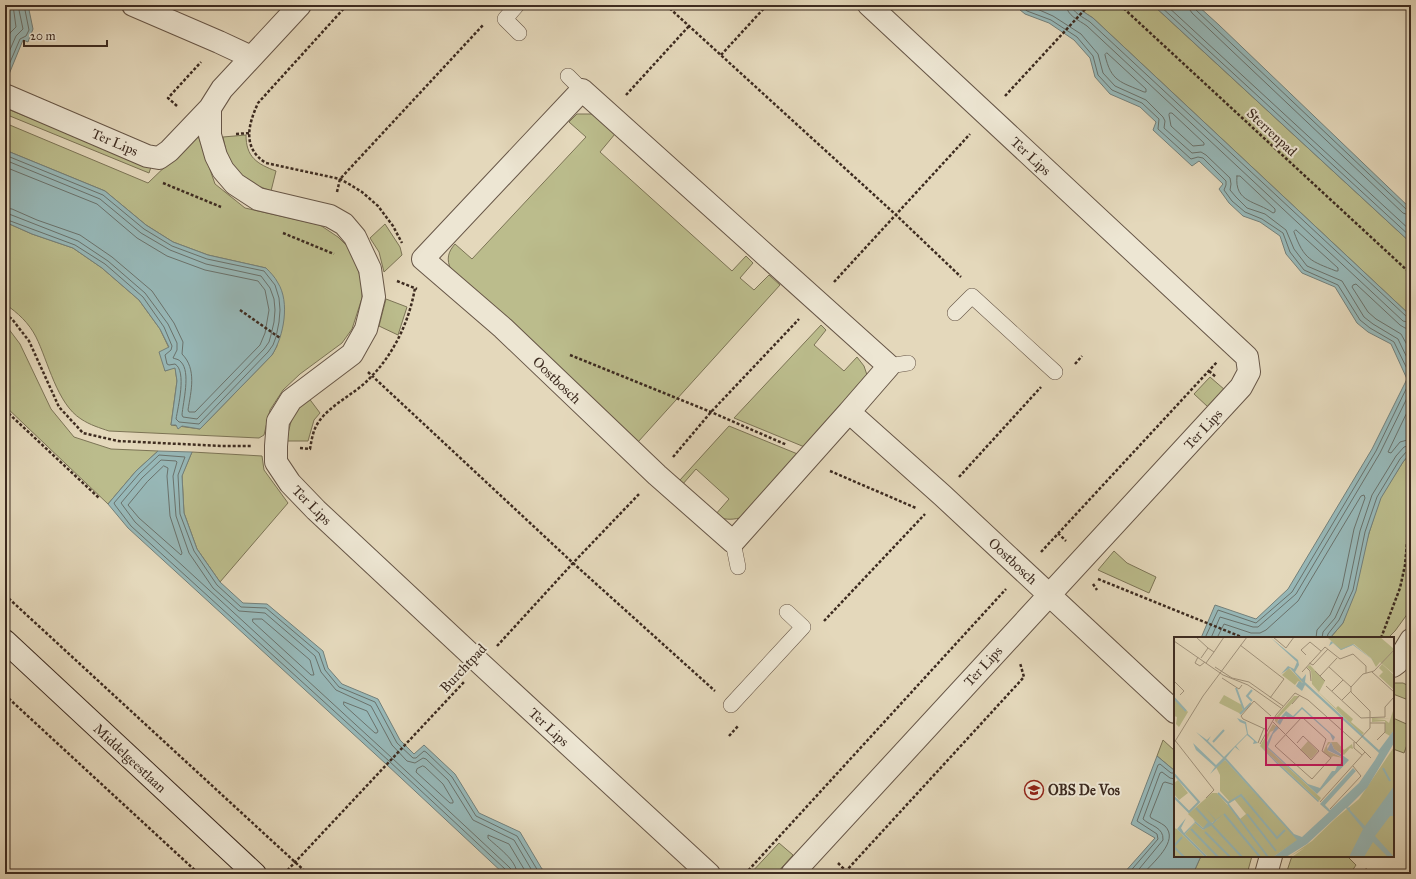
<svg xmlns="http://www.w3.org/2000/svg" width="1416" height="879" font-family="'IM FELL Great Primer',serif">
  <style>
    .green { fill: #bbbc8c; stroke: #7c7456 }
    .water { fill: #97b8b8; stroke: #73807b }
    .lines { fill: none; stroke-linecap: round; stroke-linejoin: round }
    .shore { stroke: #6a726c; stroke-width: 1 }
    .lane-casing { stroke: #675647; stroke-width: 16 }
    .street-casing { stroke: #675647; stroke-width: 24 }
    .secondary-casing { stroke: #3d2b20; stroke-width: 24 }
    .path { stroke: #3d2b20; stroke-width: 2.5; stroke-dasharray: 3 2; stroke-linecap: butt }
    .lane { stroke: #ede6d3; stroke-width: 15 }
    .street { stroke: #ede6d3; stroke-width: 22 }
    .secondary { stroke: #ede6d3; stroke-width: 22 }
    .labels { text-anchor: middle; stroke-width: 4; stroke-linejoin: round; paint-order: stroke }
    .street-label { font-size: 14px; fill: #3d2b20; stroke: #ede6d3 }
    .poi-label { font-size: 14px; font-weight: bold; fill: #3d2b20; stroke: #ede6d3; text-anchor: start }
    .inset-river { fill: none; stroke: #97b8b8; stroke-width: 2 }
    .inset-road { fill: none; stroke: #a1937d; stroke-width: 1 }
    .view { fill: #c2185b; fill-opacity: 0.15; stroke: #c2185b; stroke-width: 2 }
    .inset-edge { fill: none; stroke: #3d2b20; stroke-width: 2 }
  </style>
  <rect width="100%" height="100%" fill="#e4d8bb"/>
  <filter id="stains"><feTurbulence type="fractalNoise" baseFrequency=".005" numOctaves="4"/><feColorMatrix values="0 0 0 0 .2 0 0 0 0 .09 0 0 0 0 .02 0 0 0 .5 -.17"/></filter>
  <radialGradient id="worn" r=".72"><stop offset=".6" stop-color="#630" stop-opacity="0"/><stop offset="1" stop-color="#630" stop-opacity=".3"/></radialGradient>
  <path class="green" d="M 1073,5 L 1153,5 L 1411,243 L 1411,316 L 1093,18 Z
    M 5,108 L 151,167 L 149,173 L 5,114 Z
    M 577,114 L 595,114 L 615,134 L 600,152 L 732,271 L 746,256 L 753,263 L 740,278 L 754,290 L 769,275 L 780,285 L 638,442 L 451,270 C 446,259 448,252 455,244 L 472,259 L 586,137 L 569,122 Z
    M 5,123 L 148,183 L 198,135 L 215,184 L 245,208 L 320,225 L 338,237 L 350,249 L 362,281 L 362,298 L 352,329 L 342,343 L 300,374 L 283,390 L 270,410 L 264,435 L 259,438 L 109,431 C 100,428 90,425 81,419 C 57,404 48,361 36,337 C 29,323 18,313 5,304 L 5,222 L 32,234 L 73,248 L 102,268 L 139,300 L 160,329 L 169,348 L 165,371 L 175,367 L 177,381 L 171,425 L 200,429 L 272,355 L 277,346 L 266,268 L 208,255 L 173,242 L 146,225 L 105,191 L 5,150 Z
    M 246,135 C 246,157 257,164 276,171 L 271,191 L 248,182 L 228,161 L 223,137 Z
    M 385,224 L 400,247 L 402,255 L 384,272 L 379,252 L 370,238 Z
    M 386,299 L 407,307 L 398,335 L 379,326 Z
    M 5,324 L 20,344 L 51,409 L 74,437 L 111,449 L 158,451 L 136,471 L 108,504 L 5,406 Z
    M 821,325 L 826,330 L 814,345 L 844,371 L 857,357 L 864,366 L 867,375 L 807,448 L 734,418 Z
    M 1210,377 L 1225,390 L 1208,407 L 1194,394 Z
    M 308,397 L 320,413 L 314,420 L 308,441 L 286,441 L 293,414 Z
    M 729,426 L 800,455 L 740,518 C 730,520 724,520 715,515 L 729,499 L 696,469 L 682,485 L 680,480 Z
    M 192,452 L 262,456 L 264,470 L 288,503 L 220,582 L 197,549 L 184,513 L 182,475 Z
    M 1411,452 L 1411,609 L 1395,631 L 1388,638 L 1330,638 L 1343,623 L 1369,533 L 1380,498 L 1403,462 Z
    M 1114,551 L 1127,563 L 1156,577 L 1149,593 L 1098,570 Z
    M 1393,683 L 1403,683 L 1411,687 L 1411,701 L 1393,694 Z
    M 1393,718 L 1411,726 L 1411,734 L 1404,753 L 1393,749 Z
    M 1163,740 L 1175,751 L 1175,771 L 1157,756 Z
    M 779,843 L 793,855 L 776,874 L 750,874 Z
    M 1201,856 L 1252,856 L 1247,874 L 1193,874 Z
    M 1292,856 L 1347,856 L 1356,865 L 1350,874 L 1286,874 Z"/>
  <path class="water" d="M 5,5 L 28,5 L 33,29 L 28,42 L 23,40 L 5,84 Z
    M 1014,5 L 1073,5 L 1093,18 L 1411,316 L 1411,452 L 1403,462 L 1381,498 L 1369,533 L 1356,591 L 1343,623 L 1330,638 L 1201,638 L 1215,605 L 1256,619 L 1288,589 L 1372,449 L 1407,379 L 1391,344 L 1368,332 L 1357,323 L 1335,287 L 1302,273 L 1286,254 L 1280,236 L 1260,222 L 1243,216 L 1229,203 L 1219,189 L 1223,184 L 1199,161 L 1192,166 L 1153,130 L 1156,122 L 1140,107 L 1110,94 L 1095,77 L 1090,58 L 1074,40 L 1049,23 L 1025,14 Z
    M 1153,5 L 1197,5 L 1219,25 L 1411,209 L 1411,243 Z
    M 5,150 L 105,191 L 146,225 L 173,242 L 208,255 L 266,268 C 270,272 275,277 278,283 C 290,302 284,336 272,355 L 200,429 L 182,426 L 178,429 L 176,425 L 171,425 L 177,381 L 175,368 L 165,371 L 159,352 L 169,347 L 160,329 L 139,300 L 102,268 L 73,248 L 32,234 L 5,222 Z
    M 158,451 L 192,452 L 182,476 L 184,513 L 197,549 L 220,582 L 243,603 L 267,604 L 323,651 L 328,668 L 342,684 L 378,699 L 400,740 L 414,754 L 424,745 L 455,774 L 479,813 L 520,832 L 542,869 L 553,874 L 504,874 L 386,764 L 128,528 L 108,504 L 136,471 Z
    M 1157,756 L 1175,771 L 1175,856 L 1201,856 L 1193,874 L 1123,874 L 1155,838 L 1131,824 Z"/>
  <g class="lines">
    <path class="shore" d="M 1020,5 L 1027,11 L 1051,20 L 1077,37 L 1093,56 L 1098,75 L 1112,90 L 1142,103 L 1159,119 L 1158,129 L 1191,159 L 1198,157 L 1203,158 L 1226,181 L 1226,185 L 1224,190 L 1232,201 L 1245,212 L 1262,219 L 1283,233 L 1290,252 L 1304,270 L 1338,285 L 1360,320 L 1370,328 L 1394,342 L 1411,377 L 1410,381 L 1376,451 L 1292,592 L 1256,623 L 1218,610 L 1205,638
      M 1028,5 L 1053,16 L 1081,34 L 1098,54 L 1103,73 L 1115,86 L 1146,100 L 1163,117 L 1165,121 L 1164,128 L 1192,153 L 1201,152 L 1206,155 L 1230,178 L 1231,184 L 1230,190 L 1236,197 L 1247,208 L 1265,214 L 1286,230 L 1294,249 L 1307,266 L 1342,281 L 1364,317 L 1373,324 L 1398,339 L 1411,366
      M 1066,5 C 1067,16 1079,20 1087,26 L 1403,321 L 1411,323
      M 1071,5 C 1073,13 1083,17 1090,22 L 1407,317 L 1411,318
      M 1159,5 L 1411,237
      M 1166,5 L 1411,231
      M 1189,5 L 1190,10 L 1192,13 L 1403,213 L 1411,216
      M 1194,5 L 1196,10 L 1407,210 L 1411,211
      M 5,45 L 10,33 L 16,27 L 13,5
      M 1107,53 L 1146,89 L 1146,92 L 1144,92 C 1121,82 1111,82 1105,55 Z
      M 5,61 L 16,36 L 23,29 L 19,10 L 19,5
      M 5,74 L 20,39 L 26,36 L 29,30 L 24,5
      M 1170,113 L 1172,113 L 1204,143 L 1204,145 L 1193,146 L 1171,126 L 1169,115 Z
      M 5,155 L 103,195 L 144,229 L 172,246 L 207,259 L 264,271 L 275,285 L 279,298 L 280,310 L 279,322 L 276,337 L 273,345 L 268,352 L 199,424 L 179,422 L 176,419 C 178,407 187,371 175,364 L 169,365 L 167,364 L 165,355 L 171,350 L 172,346 L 164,327 L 143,297 L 105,264 L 75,245 L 5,219
      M 5,160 L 100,199 L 141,233 L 170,250 L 206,264 L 261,276 L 270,288 L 274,299 L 275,310 L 274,322 L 271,335 L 269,342 L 264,349 L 197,419 L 183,417 L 182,415 C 183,402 191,372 181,362 C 179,359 175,359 173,358 L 177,350 L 177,343 L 168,324 L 145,293 L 108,261 L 78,241 L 9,214 L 5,214
      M 5,167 L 97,204 L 137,238 L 167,256 L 205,270 L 258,281 L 265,290 L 269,310 L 265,333 L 260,345 L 195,412 L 189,412 L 188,410 C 191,391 197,369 182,354 L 183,342 L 174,323 L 152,291 L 112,257 L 80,235 L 37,220 L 12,209 L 5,208
      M 1237,176 L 1240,176 L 1275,209 L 1275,212 L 1273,213 C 1257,201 1234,203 1237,176 Z
      M 1296,230 L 1338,268 L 1338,271 L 1336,271 C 1311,261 1304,260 1294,232 Z
      M 1411,329 L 1405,328 L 1400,325 L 1356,284 L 1353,285 L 1352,287 L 1368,312 L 1376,319 L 1401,334 L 1411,352
      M 1411,404 L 1388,452 L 1391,453 L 1400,442 L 1411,439
      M 164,466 L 168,468 L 167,476 L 170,516 L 182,553 L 181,555 L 139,518 L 128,505 L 147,482 Z
      M 253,619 L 262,619 L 310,660 L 314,675 L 311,675 L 253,622 Z
      M 1211,638 L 1220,617 L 1253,627 L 1258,627 L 1296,594 L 1380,453 L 1411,390
      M 1217,638 L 1224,624 L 1251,633 L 1260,633 L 1266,630 L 1298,601 L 1361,496 L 1364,495 L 1365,498 L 1354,529 L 1342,587 L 1330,615 L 1317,630 L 1316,638
      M 1322,638 L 1323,632 L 1335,618 L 1348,589 L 1360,531 L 1372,495 L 1396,456 L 1404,447 L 1411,445
      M 1327,638 L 1328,634 L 1339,620 L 1353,590 L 1365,532 L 1377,497 L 1400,459 L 1407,451 L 1411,450
      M 344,702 L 367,711 L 378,731 L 377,733 L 375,733 L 344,705 Z
      M 423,766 L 425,767 L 443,784 L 453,801 L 453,803 L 450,803 L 416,772 L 417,769 Z
      M 506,874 L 505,869 L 389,761 L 131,526 L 115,505 L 114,503 L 139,474 L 159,455 L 185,457 L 178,475 L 180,514 L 194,551 L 217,585 L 241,607 L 266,608 L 319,653 L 325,670 L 339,687 L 375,702 L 397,743 L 413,758 L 416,758 L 424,751 L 426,752 L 452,777 L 476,816 L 517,836 L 538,871 L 543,874
      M 511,874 L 511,869 L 508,866 L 392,758 L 135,522 L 121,503 L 142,478 L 161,460 L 176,461 L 177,462 L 173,476 L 176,516 L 189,553 L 213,588 L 239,611 L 265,613 L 315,656 L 321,672 L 336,690 L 371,706 L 392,745 L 407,761 L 415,763 L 423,758 L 426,759 L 448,780 L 473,820 L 514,840 L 534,874
      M 517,874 C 517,860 497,847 488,838 L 488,835 L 509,844 L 527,874
      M 1128,874 L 1158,839 L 1157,834 L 1137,821 L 1158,765 L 1160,764 L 1171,773 L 1175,773
      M 1135,874 L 1163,840 C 1164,827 1150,826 1143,819 L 1160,773 L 1162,772 L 1170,778 L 1175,779
      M 1143,874 C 1152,863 1180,841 1165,826 C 1161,823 1155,820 1151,818 L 1150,816 L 1163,783 L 1165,782 L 1175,785"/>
    <g class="lane-casing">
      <path id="lane" d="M 517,5 L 505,19 L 519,33
        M 568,76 L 582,90
        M 955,313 L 972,296 L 1055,372
        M 889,366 L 908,363
        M 733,542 L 738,567
        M 731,705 L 803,627 L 787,612"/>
    </g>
    <g class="street-casing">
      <path id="street" d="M 133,5 L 219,42 L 251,57
        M 300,5 L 222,89 L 210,108 L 210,135 L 216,156 L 223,170 L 235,184 L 258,199 L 330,216 L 344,224 L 355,237 L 370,269 L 374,297 L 366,329 L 352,354 L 291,400 L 278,421 L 276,446 L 276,462 L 290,483 L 316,510 L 481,664 L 709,874
        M 7,96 L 147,156 L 159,158 L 169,151 L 210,108
        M 849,412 L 733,542 L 657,475 L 503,328 L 423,259 L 582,90 L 889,366 L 849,412 L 942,495 L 1175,712
        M 1393,666 L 1397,663 L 1411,640
        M 792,874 L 1241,387 L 1249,372 L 1247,357 L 869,5
        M 1266,874 L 1271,856"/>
    </g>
    <g class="secondary-casing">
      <path id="secondary" d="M 5,641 L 255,874"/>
    </g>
    <path class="path" d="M 347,5 L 258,103 C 248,125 242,148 266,163 L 340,179 L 349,184 L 362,192 L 378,206 L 393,226 L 402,243
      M 666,5 L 895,214 L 961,277
      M 1120,5 L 1411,274
      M 721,55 L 767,5
      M 626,95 L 689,26
      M 1005,96 L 1089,5
      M 177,106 L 168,98 L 201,62
      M 236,134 L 249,133
      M 163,183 L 221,207
      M 337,192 L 340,179 L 484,24
      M 283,233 L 334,254
      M 397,281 L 417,289
      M 834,282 L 970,134
      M 240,310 L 280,338
      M 5,314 L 12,319 L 29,341 L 59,407 L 83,433 L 118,441 L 222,446 L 251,446
      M 570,355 L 711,412 L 787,445
      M 1075,364 L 1082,356
      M 1209,371 L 1216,377
      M 368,372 L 573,563 L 715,691
      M 5,410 L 99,498
      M 300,448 L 310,449 C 311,443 312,437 314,431 C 322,408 353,396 369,379 C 394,354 409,322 415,288
      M 673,457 L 711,412 L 799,319
      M 830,471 L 916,508
      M 959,477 L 1041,387
      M 1058,533 L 1066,541
      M 1041,552 L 1217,362
      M 1098,579 L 1244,638
      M 1093,584 L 1097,590
      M 5,595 L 308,874
      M 824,621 L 925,514
      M 1381,638 L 1400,588 L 1405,565 L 1407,543 L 1411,528
      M 497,646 L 573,563 L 640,493
      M 5,695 L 199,874
      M 729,736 L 738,726
      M 838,863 L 846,871 L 1024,677 L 1020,663
      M 284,874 L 464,682
      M 745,874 L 1006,589
      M 1363,874 L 1367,869"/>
    <use href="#lane" class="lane"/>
    <use href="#street" class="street"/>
    <use href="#secondary" class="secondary"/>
  </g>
  <defs>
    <g id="school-ring" transform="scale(1)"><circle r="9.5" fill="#ede6d3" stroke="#8f2418" stroke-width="1.5"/><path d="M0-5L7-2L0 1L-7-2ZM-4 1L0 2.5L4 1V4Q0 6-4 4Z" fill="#8f2418"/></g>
  </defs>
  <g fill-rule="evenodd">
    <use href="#school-ring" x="1034" y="790"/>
  </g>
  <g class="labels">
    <g class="street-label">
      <text transform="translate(1272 132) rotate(43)" y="5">Sterrenpad</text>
      <text transform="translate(115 142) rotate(23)" y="5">Ter Lips</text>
      <text transform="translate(1031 156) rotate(43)" y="5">Ter Lips</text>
      <text transform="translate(557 380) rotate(44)" y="5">Oostbosch</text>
      <text transform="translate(1203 429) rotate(-47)" y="5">Ter Lips</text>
      <text transform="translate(312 505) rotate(45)" y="5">Ter Lips</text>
      <text transform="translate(1013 561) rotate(43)" y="5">Oostbosch</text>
      <text transform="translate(983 666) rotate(-47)" y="5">Ter Lips</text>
      <text transform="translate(463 668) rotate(-47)" y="5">Burchtpad</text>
      <text transform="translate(549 727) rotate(43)" y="5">Ter Lips</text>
      <text transform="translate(130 758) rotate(43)" y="5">Middelgeestlaan</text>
    </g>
    <g class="poi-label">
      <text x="1048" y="795">OBS De Vos</text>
    </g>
  </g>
  <g transform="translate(1174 637)">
    <rect width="220" height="220" fill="#e4d8bb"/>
    <path d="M 153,0 L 206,0 L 220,12 L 220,37 L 206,25 L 202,30 L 197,21 L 180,7 L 167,13 ZM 208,27 L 220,38 L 220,53 L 205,39 L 209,35 L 205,31 ZM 136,28 L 151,44 L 145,55 L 138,47 L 137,34 L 133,30 ZM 115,31 L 117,33 L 129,46 L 124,44 L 121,48 L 108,38 ZM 138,49 L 169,78 L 162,71 L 164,69 L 179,82 L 177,85 L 190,96 L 188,98 ZM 50,58 L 68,68 L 69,74 L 77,66 L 67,77 L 45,66 ZM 120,59 L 125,59 L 106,79 L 103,85 L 106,89 L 101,84 L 101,81 ZM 0,60 L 14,75 L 5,90 L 2,87 L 3,80 L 0,79 L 0,62 L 13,75 ZM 220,71 L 220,93 L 216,99 L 211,96 L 211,84 L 198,85 L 198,81 L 216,81 L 199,82 L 211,83 L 215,86 ZM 99,87 L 105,91 L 96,95 L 91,109 L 147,161 L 145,164 L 86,109 ZM 134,104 L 144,114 L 137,122 L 126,113 ZM 154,105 L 163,105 L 170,113 L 178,107 L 179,112 L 176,111 L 170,118 L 160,112 L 157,105 L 153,109 L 154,114 L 169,121 L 159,119 L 157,121 L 149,115 ZM 220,110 L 220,220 L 118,220 L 140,204 L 169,176 L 140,204 L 132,210 L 115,220 L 138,204 L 162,181 L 185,162 ZM 51,123 L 124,203 L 99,220 L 34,220 L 11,197 L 21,186 L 29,193 L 46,181 L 29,191 L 14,177 L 38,156 L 43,156 L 66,182 L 72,177 L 60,162 L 56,165 L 46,154 L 46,138 L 42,130 ZM 4,143 L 14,156 L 5,163 L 0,157 L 0,146 ZM 0,191 L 3,192 L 31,220 L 0,220 Z" fill="#bbbc8c"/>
    <path d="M 96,0 L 124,23 L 125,28 L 121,35 L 128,42 L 132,37 L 131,45 L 205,113 L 220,93 L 220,106 L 193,151 L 173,171 L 176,170 L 176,173 L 191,189 L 220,149 L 220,179 L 216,179 L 201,199 L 220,220 L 214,220 L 199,205 L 190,220 L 175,220 L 189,192 L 172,171 L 133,207 L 112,220 L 99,220 L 123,203 L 51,123 L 36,137 L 41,130 L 22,113 L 19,106 L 42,128 L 49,121 L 22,95 L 33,103 L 37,99 L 34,104 L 50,120 L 73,97 L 71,87 L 66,85 L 63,81 L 72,85 L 74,97 L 84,106 L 79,107 L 80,104 L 73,98 L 62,109 L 66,114 L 61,110 L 52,121 L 120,197 L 128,200 L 155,175 L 146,167 L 179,131 L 182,134 L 151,168 L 156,173 L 185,146 L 201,123 L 205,116 L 131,48 L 128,54 L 122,49 L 125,44 L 129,46 L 116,31 L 107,37 L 114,29 L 120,32 L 123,25 ZM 152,0 L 167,12 L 179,7 L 203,26 L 179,8 L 167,13 L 159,6 L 155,9 L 157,4 ZM 128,70 L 161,100 L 159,104 L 156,97 L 128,72 L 118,82 L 111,79 L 106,88 L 103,85 L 112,74 L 119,79 ZM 102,89 L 105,91 L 99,97 L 94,110 L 134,147 L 146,151 L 158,134 L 161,134 L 163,129 L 166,129 L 168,120 L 153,113 L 157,105 L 160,112 L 175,123 L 143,157 L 91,109 ZM 86,109 L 145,164 L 144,165 L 103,127 ZM 32,172 L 42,183 L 49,177 L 38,188 L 29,193 L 21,186 L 11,197 L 34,220 L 31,220 L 3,192 L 12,181 L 7,191 L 10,196 L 21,185 L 19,182 L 29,191 L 35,184 L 38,186 L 41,183 Z" fill="#97b8b8"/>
    <path class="inset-river" d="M 62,51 L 70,73M 78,53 L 73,59 L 78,64M 0,61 L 12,74M 66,77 L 77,66M 39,105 L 50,93M 209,131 L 216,144M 0,137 L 25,165 L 15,175 L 0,160M 44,156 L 54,166 L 67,158 L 103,201 L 111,193M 54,167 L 94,220M 22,171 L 35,185M 50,177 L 86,220M 73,177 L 102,214M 38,188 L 68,220M 17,192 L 44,220M 31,195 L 56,220M 0,209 L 8,200M 0,210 L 10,220"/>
    <path class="inset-road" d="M 22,0 L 34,11M 99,0 L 112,11 L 120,0M 0,4 L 49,38 L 74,48 L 107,71M 66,8 L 110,42 L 96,61M 40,15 L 50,0M 132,18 L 127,13 L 136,5 L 147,14M 24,20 L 21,26 L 26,29 L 31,25M 27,21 L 34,11 L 40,15 L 32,26M 135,26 L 139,28 L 154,12M 41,30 L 58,41 L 75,45 L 109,69M 132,30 L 136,34 L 137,44M 155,30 L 177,50M 141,34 L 151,44M 128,35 L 151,10 L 166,22 L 179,17 L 192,29 L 192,36M 198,35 L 220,55M 146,39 L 163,21M 48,41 L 65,52 L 68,48M 0,44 L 10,54 L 6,58M 152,49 L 187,81 L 211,80 L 211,70 L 220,60M 158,54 L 169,43M 168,63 L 177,54M 118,67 L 126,58M 128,80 L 152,102 L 148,114 L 157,121 L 138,142 L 101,109 ZM 99,85 L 137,123 L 145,114 L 129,99 L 123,106M 196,86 L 211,86 L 211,95 L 203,103M 93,93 L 69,82 L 67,79 L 80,64 L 97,79M 0,102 L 40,153 L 32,161M 180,105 L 180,111 L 188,118M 0,106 L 29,59 L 73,0M 84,106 L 90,91M 182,106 L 196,91 L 196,74 L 177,55 L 177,50 L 189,37 L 200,34 L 220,13M 182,106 L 197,121M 86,107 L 102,78 L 121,56 L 134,63 L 182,106M 146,165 L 191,115M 156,172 L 187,139 L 179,129"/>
    <path class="view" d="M 92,81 L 168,81 L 168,128 L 92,128 Z"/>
    <rect width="220" height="220" class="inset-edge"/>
  </g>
  <rect width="1416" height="879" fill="none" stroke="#e4d8bb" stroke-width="20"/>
  <rect x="6" y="6" width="1404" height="867" fill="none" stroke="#3d2b20" stroke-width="2"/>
  <rect x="10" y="10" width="1396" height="859" fill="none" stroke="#3d2b20"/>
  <path d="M24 40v6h83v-6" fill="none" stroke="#3d2b20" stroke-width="2"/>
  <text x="30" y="40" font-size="12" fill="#3d2b20" stroke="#ede6d3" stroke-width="3" paint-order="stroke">20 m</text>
  <rect width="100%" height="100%" filter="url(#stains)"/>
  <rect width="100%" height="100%" fill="url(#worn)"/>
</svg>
